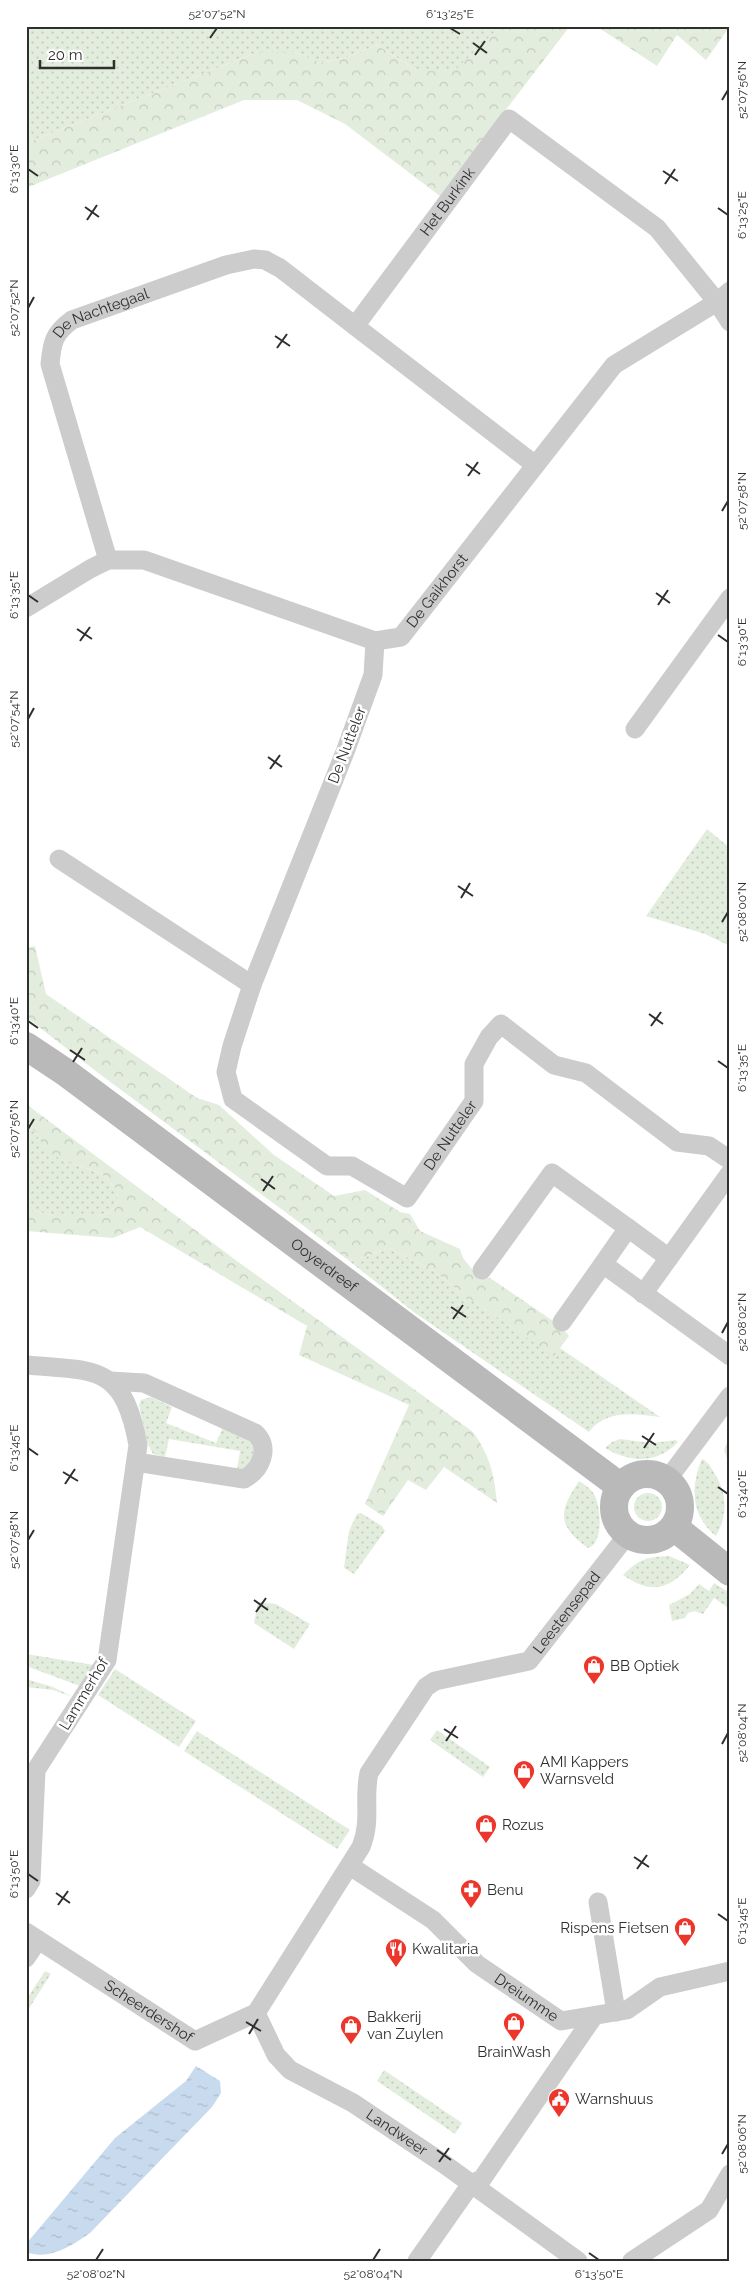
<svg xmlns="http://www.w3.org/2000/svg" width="756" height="2287" font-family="Raleway,sans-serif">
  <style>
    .grass { fill: url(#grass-dots) }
    .forest { fill: url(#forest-crowns) }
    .water { fill: url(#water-ripples) }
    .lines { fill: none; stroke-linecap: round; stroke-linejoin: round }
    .street { stroke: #ccc; stroke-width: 19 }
    .secondary { stroke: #b9b9b9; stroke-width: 28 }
    .ticks { fill: none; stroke: #2f2f2f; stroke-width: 2 }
    .labels { text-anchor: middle; stroke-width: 5; stroke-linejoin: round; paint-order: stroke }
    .street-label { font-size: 15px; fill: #2f2f2f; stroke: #fff }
    .poi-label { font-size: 15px; fill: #2f2f2f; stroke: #fff; text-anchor: start }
    .neatline { fill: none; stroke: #2f2f2f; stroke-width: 2 }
    .ticks-label { font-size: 12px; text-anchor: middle; fill: #2f2f2f }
  </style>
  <defs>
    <pattern id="grass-dots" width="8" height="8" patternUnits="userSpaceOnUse" patternTransform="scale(1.25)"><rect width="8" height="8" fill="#e3eddd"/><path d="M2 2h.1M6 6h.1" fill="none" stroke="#c3ccbe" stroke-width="1.8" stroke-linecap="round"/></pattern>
    <pattern id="forest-crowns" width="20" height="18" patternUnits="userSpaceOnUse" patternTransform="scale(1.25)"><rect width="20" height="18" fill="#e3eddd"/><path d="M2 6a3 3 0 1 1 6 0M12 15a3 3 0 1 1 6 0" fill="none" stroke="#c3ccbe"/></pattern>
    <pattern id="water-ripples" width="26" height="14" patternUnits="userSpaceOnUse" patternTransform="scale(1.25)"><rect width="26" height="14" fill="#c8daed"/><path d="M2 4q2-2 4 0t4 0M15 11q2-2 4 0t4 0" fill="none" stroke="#acbbcc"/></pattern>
  </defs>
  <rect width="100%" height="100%" fill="#fff"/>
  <path class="grass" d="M 26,26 L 501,26 L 455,71 L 418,71 L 377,45 L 348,57 L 320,63 L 294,52 L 258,52 L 26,143 Z
    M 707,829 L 730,848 L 730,946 L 705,934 L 646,916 Z
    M 26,1118 L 40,1140 L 62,1160 L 102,1174 L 117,1190 L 118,1202 L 111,1212 L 98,1216 L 54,1216 L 36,1211 L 26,1214 Z
    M 389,1248 L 433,1270 L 463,1294 L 554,1355 L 560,1348 L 660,1417 C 635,1414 607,1409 589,1432 L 415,1313 L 348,1260 L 365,1257 Z
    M 151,1397 L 172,1407 L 166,1423 L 216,1443 L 223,1427 L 251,1441 L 254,1445 L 253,1457 L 245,1469 L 237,1470 L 240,1451 L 169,1439 L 165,1457 L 153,1454 L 147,1442 L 139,1405 L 141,1400 Z
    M 730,1435 L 730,1467 L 724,1450 Z
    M 620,1439 L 651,1443 L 676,1440 L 678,1442 C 658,1464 630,1463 605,1448 L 612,1442 Z
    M 702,1459 C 709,1462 711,1468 715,1474 C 727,1494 728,1515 716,1536 C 691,1516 690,1487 702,1459 Z
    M 579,1481 C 585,1485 590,1488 594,1494 C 601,1506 604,1544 588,1548 C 556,1525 559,1511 579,1481 Z
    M634 1507a14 14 0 1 1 28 0a14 14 0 1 1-28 0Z
    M 361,1513 L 382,1526 L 385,1531 L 354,1574 L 344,1568 L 349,1531 L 357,1514 Z
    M 669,1556 L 690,1565 C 669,1591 650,1594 623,1575 C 639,1559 646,1557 669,1556 Z
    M 714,1583 L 730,1593 L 730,1609 L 714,1598 L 703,1614 L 694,1611 L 688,1613 L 685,1618 L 672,1621 L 669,1605 L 690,1594 L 699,1584 L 709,1591 Z
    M 258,1602 L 276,1604 L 310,1624 L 294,1649 L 254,1623 Z
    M 26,1654 L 94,1665 L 80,1686 L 26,1666 Z
    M 115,1669 L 196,1721 L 179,1747 L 98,1695 Z
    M 26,1679 L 53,1687 L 73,1697 L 53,1690 L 26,1687 Z
    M 437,1730 L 490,1767 L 483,1777 L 430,1740 Z
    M 197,1731 L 350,1830 L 337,1849 L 184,1751 Z
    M 45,1971 L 51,1974 L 26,2013 L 26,2000 Z
    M 384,2070 L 462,2123 L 455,2134 L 377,2081 Z"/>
  <path class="forest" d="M 501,26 L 570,26 L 440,196 L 345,124 L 297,100 L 244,100 L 26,188 L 26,143 L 258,52 L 294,52 L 321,63 L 348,57 L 377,45 L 418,71 L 454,71 Z
    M 596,26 L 730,26 L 706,60 L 677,35 L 657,66 Z
    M 35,946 L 46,994 L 197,1098 L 219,1105 L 274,1155 L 334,1196 L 365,1190 L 400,1212 L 410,1214 L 420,1231 L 460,1249 L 463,1258 L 476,1274 L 490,1278 L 562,1327 L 569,1336 L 554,1356 L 463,1294 L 433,1270 L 389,1248 L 365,1257 L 348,1260 L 300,1223 L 97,1072 L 26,1017 L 26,948 Z
    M 26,1104 L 237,1261 L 473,1432 C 490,1456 494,1473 497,1503 L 444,1467 L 426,1490 L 408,1480 L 383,1516 L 365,1504 L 409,1405 L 299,1355 L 307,1326 L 140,1227 L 113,1238 L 26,1231 L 26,1214 L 36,1211 L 54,1216 L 98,1216 L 111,1212 L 118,1202 L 117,1190 L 102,1174 L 62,1160 L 47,1151 L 26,1118 Z"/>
  <path class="water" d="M 196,2066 L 220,2081 L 221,2093 L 212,2107 L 90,2233 C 71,2246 49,2261 26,2252 L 26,2244 L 115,2138 L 186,2081 Z"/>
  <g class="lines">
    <g class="street">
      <path id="s1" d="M 534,464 L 355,326 L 509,119 L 657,228 L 717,302 L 730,291"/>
      <path id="s2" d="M 108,560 L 50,364 C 52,342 54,333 72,320 L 226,265 L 254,259 L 265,260 L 280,268 L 355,326"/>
      <path id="s3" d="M 26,608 L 90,569 L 108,560 L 144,560 L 375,641 L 401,637 L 614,365 L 717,302 L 730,322"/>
      <path id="s4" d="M 375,641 L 373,675 L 345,752 L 252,985 L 232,1046 L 226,1072 L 233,1099 L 327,1166 L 352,1166 L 407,1198 L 474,1101 L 474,1064 L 489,1037 L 501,1024 L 554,1065 L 586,1073 L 677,1142 L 709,1146 L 730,1160"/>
      <path d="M 635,729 L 730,598"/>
      <path d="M 59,859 L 252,985"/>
      <path d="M 669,1258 L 628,1228 L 603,1264 L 730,1356"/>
      <path d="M 482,1270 L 552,1173 L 628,1228"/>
      <path d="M 643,1294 L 730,1173"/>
      <path d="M 562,1322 L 603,1264"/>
      <path d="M 26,1365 C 96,1371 123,1364 138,1445 L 107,1660 L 36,1770 L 31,1881 L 26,1889"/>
      <path d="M 110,1381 L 144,1383 L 255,1433 C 271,1447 261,1470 244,1479 L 136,1462"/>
      <path d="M 667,1480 L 730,1396"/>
      <path id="s5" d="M 350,1866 L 433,1920 L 477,1964 L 561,2021 L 627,2010 L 660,1987 L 730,1971"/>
      <path d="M 598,1902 L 616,2012"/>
      <path id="s6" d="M 26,1932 L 195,2041 L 256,2013 L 361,1847 C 372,1820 363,1799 369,1773 L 426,1687 L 435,1681 L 529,1661 L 628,1534"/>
      <path d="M 26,1958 L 38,1940"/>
      <path id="s7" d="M 256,2013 L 276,2055 L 290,2070 L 353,2103 L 444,2164 L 578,2261"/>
      <path d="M 417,2261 L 471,2184 L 482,2179 L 594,2016"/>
      <path d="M 632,2261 L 709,2210 L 730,2174"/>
    </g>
    <g class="secondary">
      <path id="s8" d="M 26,1046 L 65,1072 L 621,1487"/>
      <circle cx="647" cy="1507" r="33"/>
      <path d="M 674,1527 L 730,1572"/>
    </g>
  </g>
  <path class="ticks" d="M 450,28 L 460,34M 210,38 L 217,28M 473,43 L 487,53M 475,55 L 485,41M 722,100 L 728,90M 28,169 L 38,176M 663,171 L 678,181M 665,184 L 675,169M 85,207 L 99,217M 718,208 L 728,215M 87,220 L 97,205M 28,308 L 34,297M 275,336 L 290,346M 277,348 L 287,334M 466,464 L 480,474M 468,476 L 478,462M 722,511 L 728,501M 656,593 L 670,603M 28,595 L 38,602M 658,605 L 668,590M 77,629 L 92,639M 718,635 L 728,642M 80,641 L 90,627M 28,719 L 34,708M 268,757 L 282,767M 270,769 L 280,755M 458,886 L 473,896M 461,898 L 470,883M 722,922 L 728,912M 649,1014 L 663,1024M 28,1021 L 38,1028M 651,1026 L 661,1012M 70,1050 L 85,1060M 718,1061 L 728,1068M 73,1062 L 82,1048M 28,1129 L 34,1119M 261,1179 L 275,1189M 263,1191 L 273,1176M 451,1307 L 466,1317M 453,1319 L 463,1305M 722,1333 L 728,1322M 642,1436 L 656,1445M 28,1448 L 38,1455M 644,1448 L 654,1433M 63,1472 L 78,1481M 65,1484 L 75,1469M 718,1487 L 728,1494M 28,1540 L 34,1530M 254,1600 L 268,1610M 256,1612 L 266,1598M 444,1729 L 458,1738M 446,1741 L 456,1726M 722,1744 L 728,1733M 634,1857 L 649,1867M 637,1869 L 647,1855M 28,1874 L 38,1881M 56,1893 L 70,1903M 58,1905 L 68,1891M 718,1914 L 728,1921M 246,2022 L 261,2031M 249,2034 L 258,2019M 437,2150 L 451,2160M 722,2154 L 728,2144M 439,2162 L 449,2148M 589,2253 L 599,2260M 96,2260 L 103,2249M 373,2260 L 380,2249"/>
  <defs>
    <g id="shop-pin" transform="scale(1.125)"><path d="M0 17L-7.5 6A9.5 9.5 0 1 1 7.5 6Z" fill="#ec362b" stroke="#fff"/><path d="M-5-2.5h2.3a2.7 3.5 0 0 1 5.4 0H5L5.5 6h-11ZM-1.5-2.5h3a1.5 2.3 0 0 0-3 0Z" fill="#fff"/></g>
    <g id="pharmacy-pin" transform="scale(1.125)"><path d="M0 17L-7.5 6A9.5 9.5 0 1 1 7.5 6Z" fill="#ec362b" stroke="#fff"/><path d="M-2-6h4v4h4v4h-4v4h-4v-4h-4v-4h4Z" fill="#fff"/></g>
    <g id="restaurant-pin" transform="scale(1.125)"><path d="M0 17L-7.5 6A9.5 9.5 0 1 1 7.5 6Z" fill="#ec362b" stroke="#fff"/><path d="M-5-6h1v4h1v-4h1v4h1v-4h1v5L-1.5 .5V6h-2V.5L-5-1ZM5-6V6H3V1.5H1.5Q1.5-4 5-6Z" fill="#fff"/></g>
    <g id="civic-pin" transform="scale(1.125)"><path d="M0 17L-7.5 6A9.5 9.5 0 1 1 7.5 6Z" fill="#ec362b" stroke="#fff"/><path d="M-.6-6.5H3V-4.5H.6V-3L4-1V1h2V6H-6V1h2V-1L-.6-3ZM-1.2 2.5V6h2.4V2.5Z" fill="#fff"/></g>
  </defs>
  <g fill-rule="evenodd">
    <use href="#shop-pin" x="594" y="1666"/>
    <use href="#shop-pin" x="524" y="1771"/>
    <use href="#shop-pin" x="486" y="1825"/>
    <use href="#pharmacy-pin" x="471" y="1890"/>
    <use href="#shop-pin" x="685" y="1928"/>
    <use href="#restaurant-pin" x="396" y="1949"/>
    <use href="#shop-pin" x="514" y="2023"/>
    <use href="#shop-pin" x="351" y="2026"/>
    <use href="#civic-pin" x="559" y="2099"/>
  </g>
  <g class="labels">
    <g class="street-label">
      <text dy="5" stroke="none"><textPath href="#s1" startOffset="381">Het Burkink</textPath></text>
      <text dy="5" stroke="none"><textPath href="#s2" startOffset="285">De Nachtegaal</textPath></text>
      <text dy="5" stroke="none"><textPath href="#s3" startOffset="461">De Gaikhorst</textPath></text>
      <text transform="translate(347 745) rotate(-69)" y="5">De Nutteler</text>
      <text dy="5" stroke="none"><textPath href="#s4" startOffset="766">De Nutteler</textPath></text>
      <text dy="5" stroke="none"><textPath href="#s8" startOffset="370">Ooyerdreef</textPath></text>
      <text dy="5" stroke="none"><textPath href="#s6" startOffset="811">Leestensepad</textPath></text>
      <text transform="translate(84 1694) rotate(-59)" y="5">Lammerhof</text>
      <text dy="5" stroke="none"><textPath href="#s5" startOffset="221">Dreiumme</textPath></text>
      <text dy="5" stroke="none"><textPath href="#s6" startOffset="146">Scheerdershof</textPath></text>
      <text dy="5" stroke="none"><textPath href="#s7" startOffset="191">Landweer</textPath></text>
    </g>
    <g class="poi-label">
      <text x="610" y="1671">BB Optiek</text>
      <text x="540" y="1767">AMI Kappers<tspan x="540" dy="17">Warnsveld</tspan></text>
      <text x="502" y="1830">Rozus</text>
      <text x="487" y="1895">Benu</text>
      <text x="669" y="1933" text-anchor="end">Rispens Fietsen</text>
      <text x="412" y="1954">Kwalitaria</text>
      <text x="367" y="2022">Bakkerij<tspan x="367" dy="17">van Zuylen</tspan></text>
      <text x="514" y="2057" text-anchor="middle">BrainWash</text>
      <text x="575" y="2104">Warnshuus</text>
    </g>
  </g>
  <rect width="756" height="2287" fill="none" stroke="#ffffff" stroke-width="55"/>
  <path d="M40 60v8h74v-8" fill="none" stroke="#2f2f2f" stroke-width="2.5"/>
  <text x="48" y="60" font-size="15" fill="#2f2f2f" stroke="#ffffff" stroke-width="4" paint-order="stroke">20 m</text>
  <rect x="28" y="28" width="700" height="2232" class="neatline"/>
  <g class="ticks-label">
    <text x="217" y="18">52°07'52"N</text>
    <text x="450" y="18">6°13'25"E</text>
    <text transform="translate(742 90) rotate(-90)" y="4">52°07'56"N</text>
    <text transform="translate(14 169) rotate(-90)" y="4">6°13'30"E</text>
    <text transform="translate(742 215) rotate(-90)" y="4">6°13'25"E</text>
    <text transform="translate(14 308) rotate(-90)" y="4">52°07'52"N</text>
    <text transform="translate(742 501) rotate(-90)" y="4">52°07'58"N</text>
    <text transform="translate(14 595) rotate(-90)" y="4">6°13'35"E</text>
    <text transform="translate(742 642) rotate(-90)" y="4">6°13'30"E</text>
    <text transform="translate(14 719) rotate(-90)" y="4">52°07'54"N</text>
    <text transform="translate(742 912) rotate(-90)" y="4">52°08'00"N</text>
    <text transform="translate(14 1021) rotate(-90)" y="4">6°13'40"E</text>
    <text transform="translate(742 1068) rotate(-90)" y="4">6°13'35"E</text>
    <text transform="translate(14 1129) rotate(-90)" y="4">52°07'56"N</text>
    <text transform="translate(742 1322) rotate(-90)" y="4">52°08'02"N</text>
    <text transform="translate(14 1448) rotate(-90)" y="4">6°13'45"E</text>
    <text transform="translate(742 1494) rotate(-90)" y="4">6°13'40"E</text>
    <text transform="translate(14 1540) rotate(-90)" y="4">52°07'58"N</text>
    <text transform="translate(742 1733) rotate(-90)" y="4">52°08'04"N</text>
    <text transform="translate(14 1874) rotate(-90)" y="4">6°13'50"E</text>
    <text transform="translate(742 1921) rotate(-90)" y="4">6°13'45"E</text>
    <text transform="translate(742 2144) rotate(-90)" y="4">52°08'06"N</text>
    <text x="96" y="2278">52°08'02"N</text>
    <text x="373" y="2278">52°08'04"N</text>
    <text x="599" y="2278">6°13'50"E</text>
  </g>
</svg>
